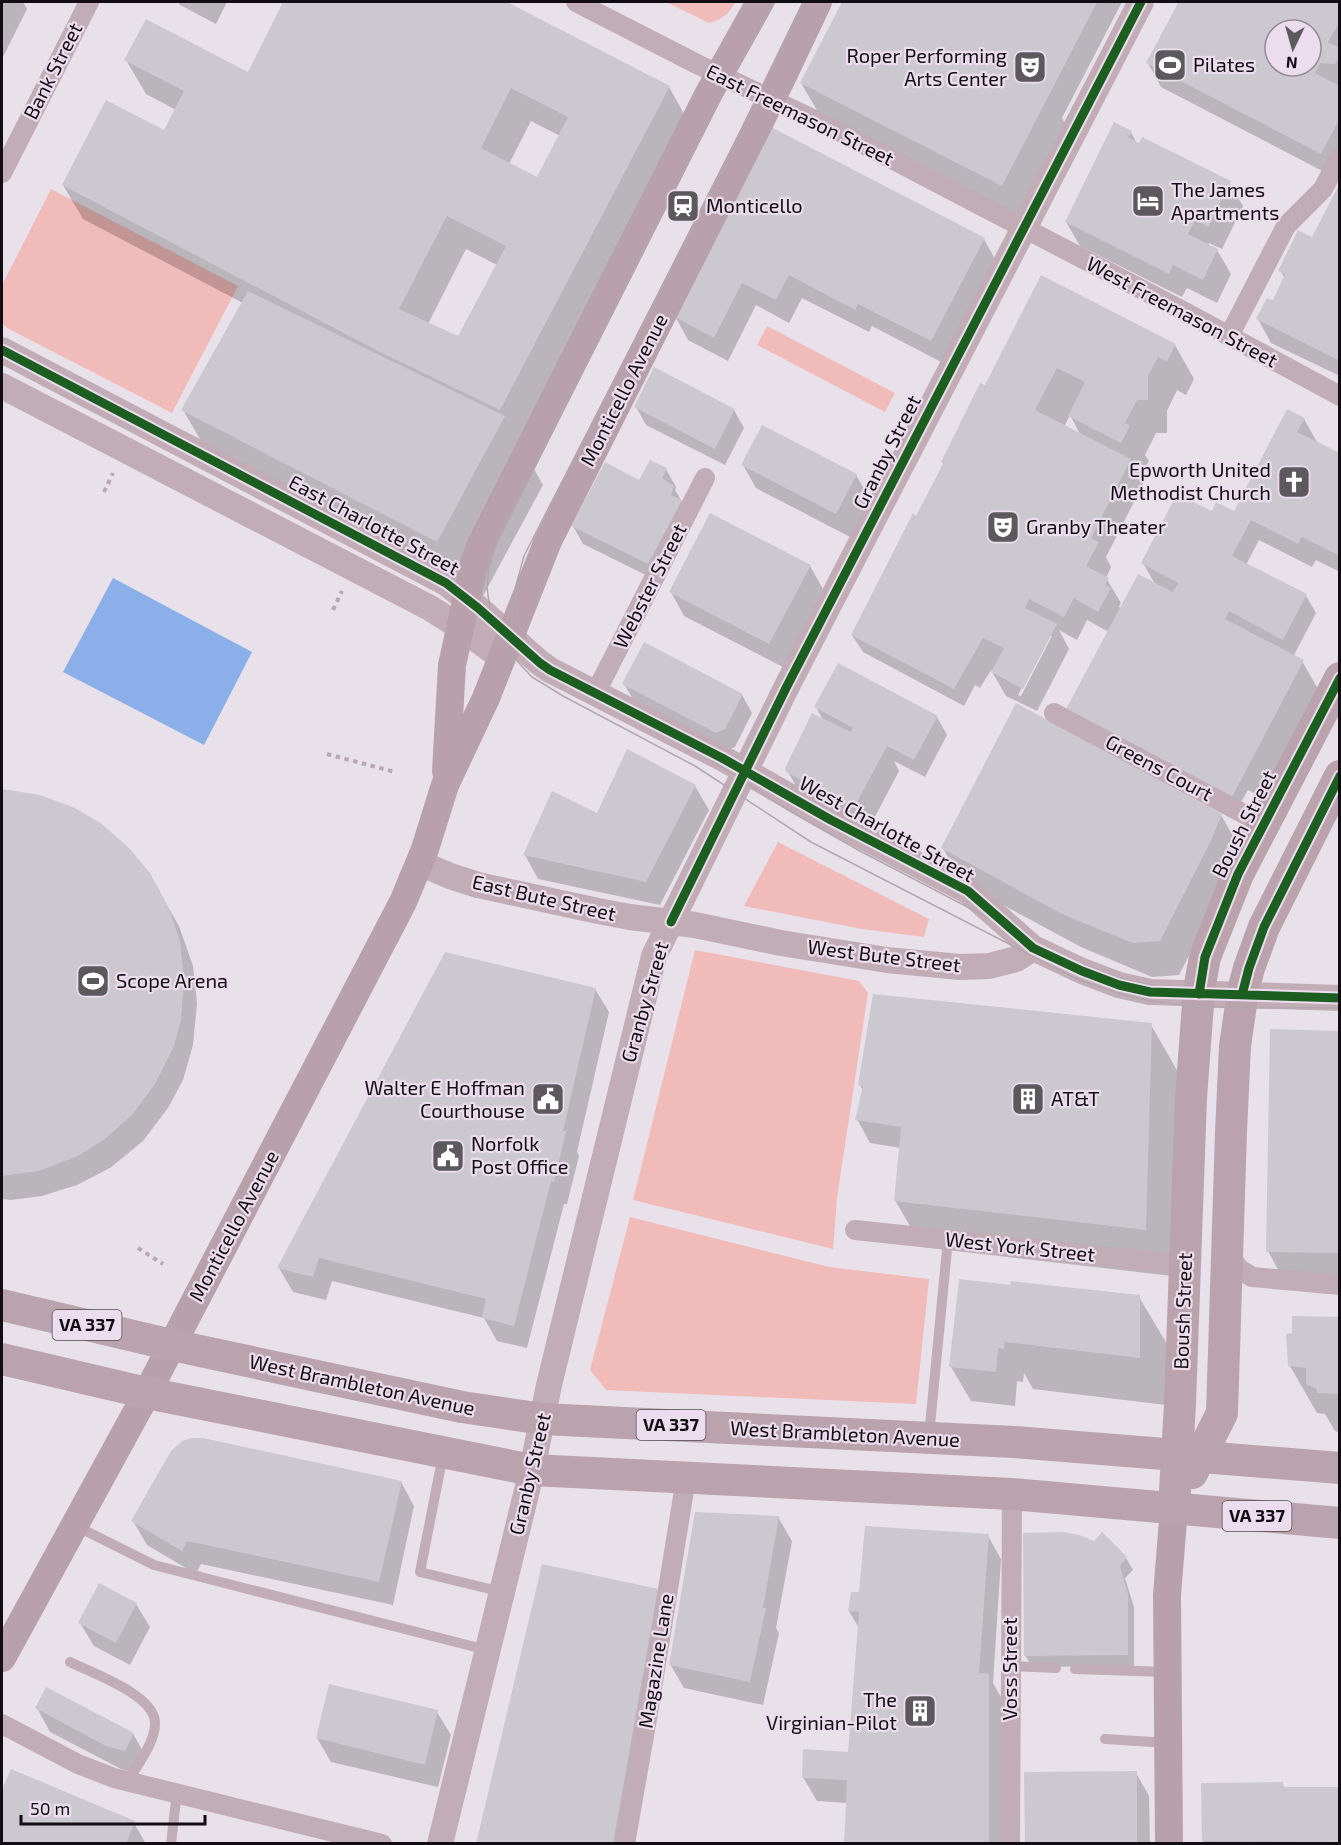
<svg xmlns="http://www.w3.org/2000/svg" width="1341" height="1845" font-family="'Exo 2',sans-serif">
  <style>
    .green { fill: #f1bbba }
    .water { fill: #8bafe8 }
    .shadow { fill: #0003; fill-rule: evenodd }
    .building { fill: #ccc8d0; fill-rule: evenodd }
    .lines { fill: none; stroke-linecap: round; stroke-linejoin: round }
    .path { stroke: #b7a9b0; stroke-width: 4; stroke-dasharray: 4.5 4.5; stroke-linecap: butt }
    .service { stroke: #c2adb6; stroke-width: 10 }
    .minor { stroke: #c2adb6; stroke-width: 20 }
    .tertiary { stroke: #c2adb6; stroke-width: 26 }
    .secondary { stroke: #b9a1ac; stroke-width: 28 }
    .primary { stroke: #bba3ae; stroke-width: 32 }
    .tram { stroke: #b3a7ae; stroke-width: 1.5 }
    .cycleway-casing { stroke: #ecddee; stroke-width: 13 }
    .cycleway { stroke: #1b5e20; stroke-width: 9 }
    .labels { text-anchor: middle; stroke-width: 4.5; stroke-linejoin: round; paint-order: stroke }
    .shield { fill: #ecddee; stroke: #534b54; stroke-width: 1.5 }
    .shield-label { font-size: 18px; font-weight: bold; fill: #120d12 }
    .poi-label { font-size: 20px; fill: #120d12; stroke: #ecddee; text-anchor: start }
    .street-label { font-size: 20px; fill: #120d12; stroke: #ecddee }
  </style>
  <rect width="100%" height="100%" fill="#e9e1ea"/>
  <path class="green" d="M 666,2 L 735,2 C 729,14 723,19 709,23 Z
    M 51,189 L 238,286 L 172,413 L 7,328 L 2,323 L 2,285 Z
    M 767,326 L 895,393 L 885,412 L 757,345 Z
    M 778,842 L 929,919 L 924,937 L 862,929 L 744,906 Z
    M 695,950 L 859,981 L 868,993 L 837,1198 L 833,1249 L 633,1200 Z
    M 630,1217 L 829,1267 L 929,1279 L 916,1404 L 606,1390 L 590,1370 Z"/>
  <path class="water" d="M 113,578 L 252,652 L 204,745 L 63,672 Z"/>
  <path class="shadow" d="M 2,2 L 23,2 L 27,9 L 2,59 Z
    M 178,2 L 227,2 L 216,24 L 180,5 Z
    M 285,2 L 504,2 L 669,87 L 688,121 L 520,444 L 543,485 L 476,609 L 222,477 L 183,410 L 243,303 L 83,219 L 63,185 L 164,132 L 176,110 L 146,94 L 126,60 L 249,74 ZM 531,121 L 560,136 L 538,179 L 509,164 ZM 466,249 L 497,265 L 459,338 L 428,324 Z
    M 843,2 L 1122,2 L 1062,118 L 1068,129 L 1021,220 L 821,117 L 801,83 Z
    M 1184,2 L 1340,2 L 1340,167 L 1334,177 L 1161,87 L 1148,63 ZM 1275,30 L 1311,30 L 1311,66 L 1275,66 Z
    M 771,129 L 984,239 L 997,263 L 945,364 L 872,326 L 869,332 L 802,298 L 789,323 L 756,305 L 728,361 L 688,340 L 675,316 Z
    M 1131,132 L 1137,144 L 1229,182 L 1243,206 L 1222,249 L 1209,243 L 1208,246 L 1217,250 L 1231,274 L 1217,303 L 1187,288 L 1182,297 L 1080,246 L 1066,222 Z
    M 1340,187 L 1340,376 L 1271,343 L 1258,319 L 1273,303 L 1285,279 L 1280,270 L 1313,239 Z
    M 1042,277 L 1175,345 L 1194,379 L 1186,395 L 1177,390 L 1167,411 L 1167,433 L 1156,433 L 1145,455 L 1149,461 L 1140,478 L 1143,484 L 1106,557 L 1111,567 L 1106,578 L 1121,603 L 1119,606 L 1121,609 L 1155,584 L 1143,563 L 1212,513 L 1238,515 L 1304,419 L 1317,442 L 1340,455 L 1340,572 L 1316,560 L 1312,567 L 1259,540 L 1246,565 L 1306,596 L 1316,613 L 1293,657 L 1302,661 L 1322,696 L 1267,800 L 1248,790 L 1237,809 L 1109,632 L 1087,620 L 1077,640 L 1059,630 L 1069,649 L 1037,711 L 1006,696 L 991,670 L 980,688 L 975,685 L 964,706 L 863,652 L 852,635 L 944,465 L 942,462 L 989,389 ZM 1070,415 L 1081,436 L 1064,427 ZM 1049,636 L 1052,636 L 1021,696 L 1018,695 Z
    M 636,407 L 734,410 L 744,428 L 725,465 L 646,425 Z
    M 743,465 L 856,475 L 870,499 L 850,537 L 756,488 Z
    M 666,469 L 676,487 L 675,490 L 692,519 L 658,581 L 583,544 L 573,526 L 640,482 Z
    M 810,566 L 823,589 L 783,667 L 684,616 L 671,592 Z
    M 624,684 L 742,695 L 752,713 L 735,747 L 727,750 L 634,701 Z
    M 816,707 L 937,717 L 947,735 L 925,777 L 894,761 L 899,771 L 868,830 L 802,796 L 788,772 L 823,720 Z
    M 628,752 L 695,786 L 709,810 L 660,905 L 538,879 L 525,855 L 598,815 Z
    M 2,792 L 29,794 L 149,874 L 179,926 L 193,966 L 197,1003 L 193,1045 L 183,1080 L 168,1108 L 143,1141 L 110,1168 L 77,1185 L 42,1196 L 11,1200 L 2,1199 Z
    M 1221,815 L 1241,850 L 1230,876 L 1179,975 L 1152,977 L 1081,947 L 962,883 L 943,848 Z
    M 595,989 L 609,1012 L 577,1152 L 579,1156 L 567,1204 L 564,1204 L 527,1348 L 497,1341 L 484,1318 L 332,1281 L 326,1300 L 293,1292 L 279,1268 Z
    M 1151,1025 L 1178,1072 L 1172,1276 L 922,1247 L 895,1200 L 901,1148 L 870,1143 L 857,1119 L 863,1091 L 860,1085 Z
    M 1340,1032 L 1340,1276 L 1281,1275 L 1268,1251 Z
    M 960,1281 L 1139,1297 L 1167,1344 L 1166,1405 L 1033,1389 L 1024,1373 L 1023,1382 L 1017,1381 L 1015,1406 L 971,1401 L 951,1367 Z
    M 1340,1319 L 1340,1433 L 1335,1431 L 1325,1414 L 1317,1413 L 1290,1366 Z
    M 401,1482 L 414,1506 L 393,1605 L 201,1564 L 196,1574 L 147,1545 L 133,1521 Z
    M 778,1517 L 792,1541 L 776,1628 L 779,1633 L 763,1705 L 684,1688 L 670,1664 Z
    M 1102,1535 L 1126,1558 L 1133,1570 L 1125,1578 L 1134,1607 L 1134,1666 L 1032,1667 L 1025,1655 L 1095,1543 Z
    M 988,1536 L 1001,1559 L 993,1683 L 1002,1699 L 1002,1844 L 846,1844 L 847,1803 L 817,1801 L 803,1777 L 849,1754 L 859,1628 L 849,1611 L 861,1594 Z
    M 657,1590 L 671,1614 L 630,1844 L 477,1844 Z
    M 136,1604 L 150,1627 L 130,1665 L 94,1646 L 80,1623 Z
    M 37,1708 L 133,1734 L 147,1758 L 138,1774 L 121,1769 L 50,1732 Z
    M 437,1712 L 451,1735 L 438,1787 L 331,1762 L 317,1738 Z
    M 11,1771 L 134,1823 L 146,1844 L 2,1844 L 2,1794 Z
    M 1136,1773 L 1149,1796 L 1150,1844 L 1026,1844 Z
    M 1282,1784 L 1285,1788 L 1340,1789 L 1340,1844 L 1205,1844 L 1203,1840 Z"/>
  <path class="building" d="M 283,2 L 507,2 L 670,86 L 500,410 L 378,351 L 62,185 L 106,100 L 164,130 L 184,91 L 124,60 L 146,19 L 248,72 ZM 511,88 L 568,117 L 537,177 L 481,148 ZM 447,216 L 506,246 L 458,336 L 399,309 Z
    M 842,2 L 1097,2 L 1002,186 L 800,83 Z
    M 1182,2 L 1340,2 L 1340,21 L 1328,42 L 1340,48 L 1340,56 L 1335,64 L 1320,63 L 1315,73 L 1340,86 L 1340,118 L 1321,154 L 1146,63 L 1178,3 ZM 1275,30 L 1311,30 L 1311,66 L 1275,66 Z
    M 1114,122 L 1132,131 L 1128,137 L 1139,143 L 1142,137 L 1231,181 L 1208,227 L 1195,220 L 1188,234 L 1218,249 L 1203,280 L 1173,265 L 1169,274 L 1065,222 Z
    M 771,127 L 985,238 L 931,341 L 858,304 L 855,310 L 789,275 L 776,300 L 742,283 L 714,338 L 673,316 Z
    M 1340,183 L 1340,361 L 1256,319 L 1267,298 L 1273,300 L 1285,274 L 1278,271 L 1298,230 L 1312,237 Z
    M 1041,275 L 1176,344 L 1167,361 L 1158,357 L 1148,376 L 1148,400 L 1137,400 L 1125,423 L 1130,426 L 1121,443 L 1068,416 L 1085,382 L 1057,368 L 1035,410 L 1131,459 L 1091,538 L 1099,542 L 1086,566 L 1109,578 L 1105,585 L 1111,588 L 1098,612 L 1074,598 L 1064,617 L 1029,599 L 1025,608 L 1057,624 L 1023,689 L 991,672 L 1004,648 L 983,638 L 954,689 L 851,635 L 913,513 L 916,516 L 944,462 L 941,462 L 980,383 L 985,385 Z
    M 248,291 L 505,416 L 437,542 L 181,410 Z
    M 654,367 L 735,409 L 715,449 L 634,407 Z
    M 1287,409 L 1305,418 L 1297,432 L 1340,453 L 1340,556 L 1302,537 L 1298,544 L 1251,520 L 1232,556 L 1307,594 L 1283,640 L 1229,611 L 1225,619 L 1304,660 L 1231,799 L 1064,713 L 1138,574 L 1173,592 L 1178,583 L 1141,563 L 1177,494 L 1212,511 L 1216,502 L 1234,511 Z
    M 762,425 L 857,474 L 836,514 L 741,465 Z
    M 650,460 L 667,468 L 662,478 L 674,486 L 671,495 L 682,500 L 648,564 L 571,526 L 605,462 L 639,480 Z
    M 710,513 L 811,565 L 769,644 L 669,592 Z
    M 644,642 L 743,694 L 725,729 L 716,733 L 622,684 Z
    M 838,663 L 938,716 L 914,760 L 887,746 L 854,808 L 786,772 L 785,768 L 812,713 L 851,732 L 853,728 L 814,707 Z
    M 1016,703 L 1222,814 L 1211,841 L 1160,941 L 1132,943 L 1060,913 L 941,848 Z
    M 627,749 L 696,785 L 646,882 L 523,855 L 552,791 L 597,813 Z
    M 2,789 L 40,795 L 75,808 L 102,824 L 130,849 L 150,873 L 168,906 L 180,941 L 184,978 L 181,1020 L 174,1046 L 155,1084 L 133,1114 L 105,1139 L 78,1156 L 39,1171 L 2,1176 Z
    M 445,952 L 596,988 L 563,1131 L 566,1131 L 554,1182 L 551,1181 L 514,1326 L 482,1318 L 486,1299 L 319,1258 L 313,1277 L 277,1268 Z
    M 873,994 L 1152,1023 L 1146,1230 L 894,1201 L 901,1127 L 855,1120 L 863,1086 L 858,1085 Z
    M 1270,1029 L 1340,1031 L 1340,1253 L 1266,1252 Z
    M 959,1279 L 1011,1285 L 1010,1281 L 1140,1295 L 1140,1358 L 1005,1342 L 1004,1349 L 998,1348 L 996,1372 L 949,1367 Z
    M 1292,1316 L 1340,1317 L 1340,1394 L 1317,1393 L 1317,1389 L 1306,1384 L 1306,1368 L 1288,1366 L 1286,1334 L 1292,1333 Z
    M 191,1438 L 203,1438 L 402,1481 L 379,1582 L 187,1541 L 182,1551 L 131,1521 L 171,1451 L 182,1441 Z
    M 695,1512 L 779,1516 L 763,1608 L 766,1608 L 750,1682 L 669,1665 Z
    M 865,1526 L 989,1534 L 979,1673 L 989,1674 L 989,1844 L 844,1844 L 847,1780 L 802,1778 L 803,1749 L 848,1752 L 859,1612 L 848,1611 L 851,1592 L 859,1592 Z
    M 1063,1532 L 1079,1535 L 1094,1541 L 1102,1532 L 1127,1557 L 1120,1566 L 1128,1594 L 1128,1655 L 1024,1656 L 1023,1533 Z
    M 542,1564 L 658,1589 L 613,1844 L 476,1844 Z
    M 99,1583 L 137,1603 L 116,1643 L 78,1623 Z
    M 329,1684 L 438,1710 L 425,1765 L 316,1738 Z
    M 46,1687 L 134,1733 L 125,1751 L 106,1746 L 35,1708 Z
    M 11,1769 L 135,1821 L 126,1844 L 2,1844 L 2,1790 Z
    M 1137,1771 L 1137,1844 L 1025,1844 L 1024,1772 Z
    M 1283,1782 L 1283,1787 L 1340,1787 L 1340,1842 L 1202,1841 L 1201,1783 Z"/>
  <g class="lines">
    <path class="path" d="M 104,492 L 113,473
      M 333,610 L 342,591
      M 327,754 L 395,772
      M 138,1248 L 163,1264"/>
    <path class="service" d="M 929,1436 L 948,1239
      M 443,1455 L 420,1572 L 502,1592
      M 76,1526 L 154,1565 L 487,1650
      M 70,1662 C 92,1673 153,1694 155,1722 C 156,1741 138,1764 128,1781
      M 1010,1666 L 1056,1668
      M 1075,1669 L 1167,1672
      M 1105,1739 L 1169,1743
      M 171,1844 L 177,1792"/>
    <path class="minor" d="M 576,2 L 697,64 L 840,132 L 1185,312 L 1340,396
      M 2,173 L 89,2
      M 1229,336 L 1286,226 L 1323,189 L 1340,156
      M 595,694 L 705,478
      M 1054,713 L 1263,824
      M 855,1230 L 1185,1265
      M 1229,1252 L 1238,1268 L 1252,1277 L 1340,1285
      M 2,1724 L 78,1764 L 114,1778 L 382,1844
      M 625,1844 L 648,1713 L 686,1478
      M 1010,1844 L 1012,1494"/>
    <path class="tertiary" d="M 2,350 L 446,583 L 478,608 L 540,663 L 550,670 L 722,758 L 831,820 L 968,891 L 1033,948 L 1082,971 L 1119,985 L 1150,992 L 1340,998
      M 2,386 L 430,608 L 460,627 L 502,658
      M 420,863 L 450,876 L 478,885 L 598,911 L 630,917 L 695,925 L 781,943 L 887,960 L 960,967 L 989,966 L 1016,959 L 1033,948
      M 440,1844 L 532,1470 L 549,1385 L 654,956 L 787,686 L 1141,2"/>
    <path class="secondary" d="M 446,771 L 452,665 L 475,561 L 481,544 L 709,93 L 760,2
      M 2,1658 L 147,1393 L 403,902 L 425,849 L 445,785 L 486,698 L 548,541 L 780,82 L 818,2
      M 1169,1844 L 1167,1595 L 1174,1508"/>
    <path class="primary" d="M 2,1305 L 172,1345 L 462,1407 L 543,1419 L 1014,1442 L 1340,1468
      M 2,1359 L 147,1393 L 532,1470 L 1012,1494 L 1340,1523
      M 1192,1473 L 1222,1413 L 1231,1132 L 1235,1046 L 1243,991 L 1249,968 L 1264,927 L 1340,776
      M 1174,1508 L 1180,1404 L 1191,1098 L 1199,990 L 1205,957 L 1238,874 L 1340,678"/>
    <path class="tram" d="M 775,2 L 720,100 L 497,542 L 489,567 L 487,588 L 492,621 L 506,649 L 532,677 L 563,696 L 695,766 L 811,842 L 1077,979 C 1101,988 1125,996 1151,1001 C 1213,1011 1277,1007 1340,1008
      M 803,2 L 721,171 L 524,556 L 515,589 L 518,620 L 529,645 L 550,670 L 569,683 L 699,752 L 788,810 L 860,851 L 1048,949 L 1087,966 L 1120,978 L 1151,985 L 1182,989 L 1340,993"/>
    <g class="cycleway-casing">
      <path id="cycleway" d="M 2,350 L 446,583 L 478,608 L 540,663 L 550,670 L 722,758 L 831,820 L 968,891 L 1033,948 L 1082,971 L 1119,985 L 1150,992 L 1340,998
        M 671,922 L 787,686 L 1141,2
        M 1243,991 L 1249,968 L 1264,927 L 1340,776
        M 1199,994 L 1205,957 L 1238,874 L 1340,678"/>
    </g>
    <use href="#cycleway" class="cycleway"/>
  </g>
  <defs>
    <g id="stadium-square" transform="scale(1.725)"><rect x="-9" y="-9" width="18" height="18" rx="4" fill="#5d575e" stroke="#ecddee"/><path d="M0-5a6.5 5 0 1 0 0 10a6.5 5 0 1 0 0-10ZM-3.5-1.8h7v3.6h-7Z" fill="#fff"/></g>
    <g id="theatre-square" transform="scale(1.725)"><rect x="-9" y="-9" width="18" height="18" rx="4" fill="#5d575e" stroke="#ecddee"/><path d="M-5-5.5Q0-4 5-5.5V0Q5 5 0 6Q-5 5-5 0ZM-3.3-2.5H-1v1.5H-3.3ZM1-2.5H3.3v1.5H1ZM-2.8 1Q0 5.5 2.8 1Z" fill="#fff"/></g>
    <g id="hotel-square" transform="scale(1.725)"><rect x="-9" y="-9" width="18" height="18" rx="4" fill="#5d575e" stroke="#ecddee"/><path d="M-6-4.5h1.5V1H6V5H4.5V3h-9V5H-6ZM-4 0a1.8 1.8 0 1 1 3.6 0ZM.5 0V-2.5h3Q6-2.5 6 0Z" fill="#fff"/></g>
    <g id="station-square" transform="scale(1.725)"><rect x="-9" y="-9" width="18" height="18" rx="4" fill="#5d575e" stroke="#ecddee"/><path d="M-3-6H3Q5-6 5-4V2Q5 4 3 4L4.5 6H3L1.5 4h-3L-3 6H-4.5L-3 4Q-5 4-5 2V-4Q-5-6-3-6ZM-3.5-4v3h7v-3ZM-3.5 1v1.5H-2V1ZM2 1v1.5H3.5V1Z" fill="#fff"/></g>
    <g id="church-square" transform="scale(1.725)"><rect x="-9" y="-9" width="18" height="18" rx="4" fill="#5d575e" stroke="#ecddee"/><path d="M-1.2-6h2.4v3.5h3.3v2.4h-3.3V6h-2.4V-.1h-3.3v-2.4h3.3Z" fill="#fff"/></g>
    <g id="civic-square" transform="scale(1.725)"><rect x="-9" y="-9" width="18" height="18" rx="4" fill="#5d575e" stroke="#ecddee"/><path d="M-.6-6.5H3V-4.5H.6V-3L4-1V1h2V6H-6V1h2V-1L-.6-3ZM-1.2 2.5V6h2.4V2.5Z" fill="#fff"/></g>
    <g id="building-square" transform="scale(1.725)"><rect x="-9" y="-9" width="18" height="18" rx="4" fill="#5d575e" stroke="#ecddee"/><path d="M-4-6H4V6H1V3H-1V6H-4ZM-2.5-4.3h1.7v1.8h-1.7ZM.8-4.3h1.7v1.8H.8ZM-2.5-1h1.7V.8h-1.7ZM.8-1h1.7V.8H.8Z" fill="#fff"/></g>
  </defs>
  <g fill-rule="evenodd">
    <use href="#stadium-square" x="1170" y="65"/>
    <use href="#theatre-square" x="1030" y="67"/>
    <use href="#hotel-square" x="1148" y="201"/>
    <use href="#station-square" x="683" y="206"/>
    <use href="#church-square" x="1294" y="482"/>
    <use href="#theatre-square" x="1003" y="527"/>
    <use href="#stadium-square" x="93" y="981"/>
    <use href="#civic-square" x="548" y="1099"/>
    <use href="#building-square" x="1028" y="1099"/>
    <use href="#civic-square" x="448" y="1156"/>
    <use href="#building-square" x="920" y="1711"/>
  </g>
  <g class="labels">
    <g class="shield">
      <rect x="52.5" y="1310" width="69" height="30" rx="4.5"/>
      <rect x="636.5" y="1410" width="69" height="30" rx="4.5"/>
      <rect x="1222.5" y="1501" width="69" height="30" rx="4.5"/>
    </g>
    <g class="shield-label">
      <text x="87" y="1331">VA 337</text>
      <text x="671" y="1431">VA 337</text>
      <text x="1257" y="1522">VA 337</text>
    </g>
    <g class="poi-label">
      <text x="1007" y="63" text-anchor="end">Roper Performing<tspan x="1007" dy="23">Arts Center</tspan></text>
      <text x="1193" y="72">Pilates</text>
      <text x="1171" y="197">The James<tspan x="1171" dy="23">Apartments</tspan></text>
      <text x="706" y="213">Monticello</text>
      <text x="1271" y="477" text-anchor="end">Epworth United<tspan x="1271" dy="23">Methodist Church</tspan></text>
      <text x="1026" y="534">Granby Theater</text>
      <text x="116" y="988">Scope Arena</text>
      <text x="525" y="1095" text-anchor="end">Walter E Hoffman<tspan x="525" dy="23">Courthouse</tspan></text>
      <text x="1051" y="1106">AT&amp;T</text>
      <text x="471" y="1151">Norfolk<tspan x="471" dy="23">Post Office</tspan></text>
      <text x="897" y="1707" text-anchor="end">The<tspan x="897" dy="23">Virginian-Pilot</tspan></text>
    </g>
    <g class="street-label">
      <text transform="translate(53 71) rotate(-63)" y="7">Bank Street</text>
      <text transform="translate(800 115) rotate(26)" y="7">East Freemason Street</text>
      <text transform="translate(1182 312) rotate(28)" y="7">West Freemason Street</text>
      <text transform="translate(624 390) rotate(-63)" y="7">Monticello Avenue</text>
      <text transform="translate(887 452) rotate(-63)" y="7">Granby Street</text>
      <text transform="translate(374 525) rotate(28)" y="7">East Charlotte Street</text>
      <text transform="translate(650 586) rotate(-63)" y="7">Webster Street</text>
      <text transform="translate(1159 768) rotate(28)" y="7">Greens Court</text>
      <text transform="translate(1244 824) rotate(-63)" y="7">Boush Street</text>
      <text transform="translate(887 829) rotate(29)" y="7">West Charlotte Street</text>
      <text transform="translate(544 898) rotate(13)" y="7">East Bute Street</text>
      <text transform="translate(884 956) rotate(7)" y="7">West Bute Street</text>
      <text transform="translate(645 1002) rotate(-74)" y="7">Granby Street</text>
      <text transform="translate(234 1226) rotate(-62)" y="7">Monticello Avenue</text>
      <text transform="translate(1020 1247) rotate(6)" y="7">West York Street</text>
      <text transform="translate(1183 1311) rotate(-88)" y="7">Boush Street</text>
      <text transform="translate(362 1385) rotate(12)" y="7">West Brambleton Avenue</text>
      <text transform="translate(845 1434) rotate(3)" y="7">West Brambleton Avenue</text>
      <text transform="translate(530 1474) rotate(-77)" y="7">Granby Street</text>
      <text transform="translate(656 1661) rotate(-81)" y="7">Magazine Lane</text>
      <text transform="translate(1010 1669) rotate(-90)" y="7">Voss Street</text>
    </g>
  </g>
  <rect width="1341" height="1845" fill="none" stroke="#120d12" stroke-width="6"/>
  <g transform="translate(1293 48) rotate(185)"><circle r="28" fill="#ecddee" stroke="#958a96" stroke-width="1.5"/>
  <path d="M0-4.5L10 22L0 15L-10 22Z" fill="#5d575e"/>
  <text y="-9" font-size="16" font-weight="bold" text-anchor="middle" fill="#120d12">N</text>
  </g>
  <path d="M21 1815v9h184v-9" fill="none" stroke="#120d12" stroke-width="3"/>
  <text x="30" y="1815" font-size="18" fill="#120d12" stroke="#ecddee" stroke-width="4.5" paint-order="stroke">50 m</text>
</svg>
